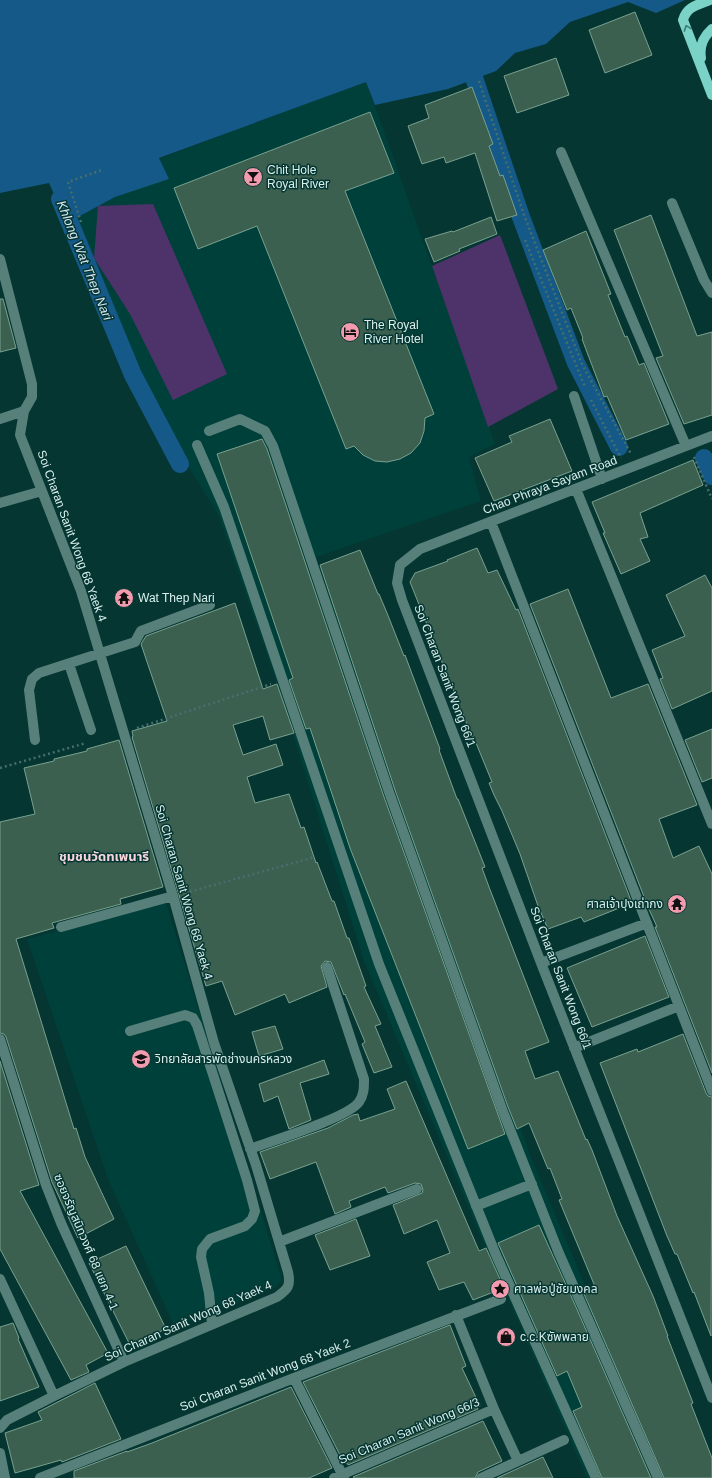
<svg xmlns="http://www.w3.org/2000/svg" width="712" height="1478" font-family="Arial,'Noto Sans Thai',sans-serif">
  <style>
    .built { fill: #00403a }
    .green { fill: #4e336b }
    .water { fill: #145988 }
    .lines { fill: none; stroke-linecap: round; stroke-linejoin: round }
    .canal { stroke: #145988; stroke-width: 18 }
    .building { fill: #3b6050; stroke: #7aa18f }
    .path { stroke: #476f6c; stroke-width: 2.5; stroke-dasharray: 2 3; stroke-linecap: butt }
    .minor { stroke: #58807a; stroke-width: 10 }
    .major { stroke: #7bd2c6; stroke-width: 10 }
    .oneway { stroke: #3a7c75 }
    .labels { text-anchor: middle; stroke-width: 3; stroke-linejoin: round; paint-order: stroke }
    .poi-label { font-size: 12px; fill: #d9f0ed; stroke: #053632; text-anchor: start }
    .street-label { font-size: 12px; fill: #d9f0ed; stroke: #053632 }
    .water-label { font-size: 13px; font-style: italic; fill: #d5e6f4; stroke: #053632 }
    .neighbourhood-label { font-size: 13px; font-weight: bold; fill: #f9d6dd; stroke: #053632 }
  </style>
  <rect width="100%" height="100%" fill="#053632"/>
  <path class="built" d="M 366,81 L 495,444 L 469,457 L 481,501 L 316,557 L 381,736 L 530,1155 L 666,1478 L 587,1478 L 480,1234 L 364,961 L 275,677 L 218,514 L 163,426 L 132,366 L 67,223 L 115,197 L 169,179 L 159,159 Z
    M 166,903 L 282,1280 L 274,1288 L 175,1328 L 108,1179 L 27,939 Z"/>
  <path class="green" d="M 153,204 L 227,374 L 173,400 L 130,314 L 94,258 L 98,206 Z
    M 500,235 L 558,389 L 488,427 L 432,266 Z"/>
  <path class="water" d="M 0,0 L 685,0 L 656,13 L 628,2 L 570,22 L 546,44 L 515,53 L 496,71 L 448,89 L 375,105 L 366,82 L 159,158 L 169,179 L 115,197 L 67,223 L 49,183 L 0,193 Z"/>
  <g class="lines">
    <path class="canal" d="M 467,57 L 521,217 L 576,363 L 619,447
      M 60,199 L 133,375 L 180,464
      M 704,458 L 712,476"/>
  </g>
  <path class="building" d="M 635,12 L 652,55 L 605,73 L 589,30 Z
    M 556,58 L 569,95 L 517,113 L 504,76 Z
    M 472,87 L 493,144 L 489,146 L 500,176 L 503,175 L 517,215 L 497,221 L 475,153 L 446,163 L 444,157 L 422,164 L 408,126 L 429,118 L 425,105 Z
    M 370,112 L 394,173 L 345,191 L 434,414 L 425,418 L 424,431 L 420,443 L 411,453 L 400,459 L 387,462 L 375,461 L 363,455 L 354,446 L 346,449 L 257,226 L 198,249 L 174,188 Z
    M 651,215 L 697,336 L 712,332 L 712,415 L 684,424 L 656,358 L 663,356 L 614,230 Z
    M 491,217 L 497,234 L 459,249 L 460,251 L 434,262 L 425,239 L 452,231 L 453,232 Z
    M 586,231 L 611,294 L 608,295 L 625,337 L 627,336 L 639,365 L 644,363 L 669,424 L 626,440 L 607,396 L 604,397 L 582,339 L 583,338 L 571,308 L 567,310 L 543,250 Z
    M 0,299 L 3,299 L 16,348 L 0,352 Z
    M 550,419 L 572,471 L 494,501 L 475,458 L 512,442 L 509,436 Z
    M 262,439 L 267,449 L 383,794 L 505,1134 L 468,1149 L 350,848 L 310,728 L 306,729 L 289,680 L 293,678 L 217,454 Z
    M 693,460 L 703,485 L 640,513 L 648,537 L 640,539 L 650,561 L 621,574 L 603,533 L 605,533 L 592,502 Z
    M 477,548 L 488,573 L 497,570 L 516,610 L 518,609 L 632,903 L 584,922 L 581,917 L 548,929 L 538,906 L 520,854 L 502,811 L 494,795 L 489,783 L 492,782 L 476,743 L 475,743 L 470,732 L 410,582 L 415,573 L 448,561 L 447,560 Z
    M 360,550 L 378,594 L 379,594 L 387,613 L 404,656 L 405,655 L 440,749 L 439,750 L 457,799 L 458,799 L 485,867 L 482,868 L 489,887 L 549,1042 L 525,1051 L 535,1079 L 558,1071 L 586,1140 L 587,1139 L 592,1150 L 617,1216 L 653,1296 L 668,1336 L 667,1336 L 693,1403 L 691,1404 L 712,1458 L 712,1478 L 664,1478 L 584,1294 L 596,1289 L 559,1200 L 562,1199 L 550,1168 L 548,1169 L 529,1123 L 517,1129 L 508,1107 L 395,790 L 320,565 Z
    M 705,575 L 712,588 L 712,691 L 672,709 L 660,679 L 663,678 L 652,650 L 685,636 L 666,595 Z
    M 568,589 L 611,698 L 648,684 L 697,805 L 659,819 L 673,858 L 699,846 L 712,874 L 712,1073 L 655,927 L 657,927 L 648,907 L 530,604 Z
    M 235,603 L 263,689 L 277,684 L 294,733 L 270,740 L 263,716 L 233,725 L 243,755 L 276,744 L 283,765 L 247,777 L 255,803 L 289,794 L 301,828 L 304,827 L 316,863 L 317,862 L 332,901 L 334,901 L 347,938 L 349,938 L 366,986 L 364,987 L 381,1024 L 375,1026 L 392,1067 L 374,1073 L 362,1044 L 365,1042 L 345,994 L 344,995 L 331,962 L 325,961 L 321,966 L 327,987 L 289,1003 L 285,994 L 235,1015 L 222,981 L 206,986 L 132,737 L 133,736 L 132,731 L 167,721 L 141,644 L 146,636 Z
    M 712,729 L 712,778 L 702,782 L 685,740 Z
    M 119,740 L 163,887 L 120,899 L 121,904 L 59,921 L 52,923 L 54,928 L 16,939 L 74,1129 L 76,1128 L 85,1157 L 114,1219 L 78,1238 L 52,1182 L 6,1037 L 4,1034 L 0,1033 L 0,822 L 35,814 L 24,768 L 54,761 L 54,759 L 87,751 L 87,749 Z
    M 645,936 L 669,997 L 592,1027 L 567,968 Z
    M 275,1026 L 283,1049 L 259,1056 L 252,1032 Z
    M 683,1034 L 706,1093 L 708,1096 L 712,1097 L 711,1336 L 694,1292 L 693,1293 L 677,1254 L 675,1254 L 667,1236 L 600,1063 L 637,1049 L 638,1052 Z
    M 324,1060 L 329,1074 L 300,1083 L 311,1120 L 289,1129 L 278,1096 L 264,1102 L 259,1084 Z
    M 0,1061 L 39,1185 L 20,1191 L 108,1353 L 86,1365 L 89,1372 L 71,1380 L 0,1249 Z
    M 406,1081 L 479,1251 L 486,1248 L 504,1288 L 473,1300 L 464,1282 L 439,1290 L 427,1262 L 450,1253 L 437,1220 L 404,1234 L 393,1205 L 422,1193 L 423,1190 L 421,1184 L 415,1183 L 388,1193 L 385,1187 L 349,1201 L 351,1207 L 335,1214 L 316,1162 L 270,1179 L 260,1152 L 328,1128 L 353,1115 L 358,1114 L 360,1121 L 395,1109 L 387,1089 Z
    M 356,1219 L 370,1256 L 330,1270 L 315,1235 Z
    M 539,1225 L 572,1298 L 651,1478 L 602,1478 L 573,1411 L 582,1407 L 567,1371 L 557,1376 L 502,1252 L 498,1243 Z
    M 126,1246 L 166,1329 L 130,1345 L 89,1263 Z
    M 13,1323 L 19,1338 L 18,1339 L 39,1387 L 0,1401 L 0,1327 Z
    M 450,1325 L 466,1366 L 462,1368 L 480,1406 L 477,1407 L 478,1409 L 348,1465 L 347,1463 L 344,1463 L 303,1382 Z
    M 95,1383 L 121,1439 L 62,1462 L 61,1460 L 15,1473 L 5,1433 L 42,1420 L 38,1412 Z
    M 291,1387 L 332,1468 L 309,1478 L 74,1478 L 74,1471 L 127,1451 L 127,1452 L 152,1443 Z
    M 483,1421 L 502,1461 L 478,1472 L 475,1478 L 354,1478 L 353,1477 Z
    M 543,1457 L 553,1478 L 497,1478 Z"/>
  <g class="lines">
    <path class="path" d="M 479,81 L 524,215 L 582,364 L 631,454
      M 81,222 L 68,182 L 102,170
      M 525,240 L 585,387
      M 591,400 L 621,458
      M 694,457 L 712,499
      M 137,728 L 271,684
      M 0,768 L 86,743
      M 185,893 L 315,857"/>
    <path class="minor" d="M 561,152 L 686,446
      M 672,203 L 704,280 L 712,293
      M 0,259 L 32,384 L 32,397 L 24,411 L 20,435 L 81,591 L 173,896 L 214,1043 L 256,1165 L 288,1272 C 291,1286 288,1289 277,1297 L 124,1362 L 54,1396
      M 574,396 L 602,479
      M 0,419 L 24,411
      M 209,431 L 240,419 L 265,431 L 273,446 L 389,792 L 502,1109 L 558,1251 L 658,1478
      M 712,436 L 420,549 L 400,565 L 397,583 L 402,600 L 541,963 L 712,1398
      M 197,445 L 224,507 L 379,964 L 496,1255 L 596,1478
      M 576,489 L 712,824
      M 0,503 L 42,491
      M 491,522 L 712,1091
      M 69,664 L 91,730
      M 35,740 L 29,690 L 32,679 L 39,673 L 135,642 L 141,631 L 210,605
      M 61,927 L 173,896
      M 541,963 L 647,923
      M 130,1031 L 185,1015 L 193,1018 L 197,1025 L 247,1180 L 255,1211 L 252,1219 L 245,1226 L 210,1239 L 202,1249 L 201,1257 L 209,1293 L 212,1324
      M 0,1039 L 46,1185 L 61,1223 L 124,1362
      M 574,1048 L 679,1006
      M 250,1149 C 271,1141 348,1118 359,1102 C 364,1095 364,1088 364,1079 L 327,967
      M 476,1206 L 532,1184
      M 279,1242 L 417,1189
      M 0,1279 L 54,1396 L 7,1420 L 0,1428
      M 456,1315 L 494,1409 L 518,1461
      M 294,1378 L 344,1478
      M 0,1453 L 5,1478
      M 40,1478 L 294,1378 L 501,1299
      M 334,1478 L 494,1409
      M 481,1478 L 564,1440"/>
    <path class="major" d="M 710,0 C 698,5 687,6 683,20 L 712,95
      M 701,58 C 699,46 703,37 712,29"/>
  </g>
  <defs><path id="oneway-chevron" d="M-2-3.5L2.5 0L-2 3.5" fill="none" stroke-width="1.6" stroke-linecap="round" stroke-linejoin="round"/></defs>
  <use class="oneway" href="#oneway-chevron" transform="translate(687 28) rotate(-110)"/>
  <defs>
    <g id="bar-disc" transform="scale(1)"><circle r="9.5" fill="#f29aae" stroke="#053632"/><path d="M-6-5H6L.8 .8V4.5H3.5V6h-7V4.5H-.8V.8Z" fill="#111"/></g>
    <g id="hotel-disc" transform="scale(1)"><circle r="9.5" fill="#f29aae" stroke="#053632"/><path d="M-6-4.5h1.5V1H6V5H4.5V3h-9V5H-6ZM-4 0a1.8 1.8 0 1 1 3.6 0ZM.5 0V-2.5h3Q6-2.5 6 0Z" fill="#111"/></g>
    <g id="temple-disc" transform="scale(1)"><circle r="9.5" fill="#f29aae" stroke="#053632"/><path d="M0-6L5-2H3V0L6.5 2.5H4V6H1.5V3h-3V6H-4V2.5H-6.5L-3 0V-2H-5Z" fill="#111"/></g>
    <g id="university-disc" transform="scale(1)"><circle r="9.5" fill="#f29aae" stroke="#053632"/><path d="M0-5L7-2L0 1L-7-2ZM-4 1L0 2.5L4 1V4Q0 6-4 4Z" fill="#111"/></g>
    <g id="sight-disc" transform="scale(1)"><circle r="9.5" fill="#f29aae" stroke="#053632"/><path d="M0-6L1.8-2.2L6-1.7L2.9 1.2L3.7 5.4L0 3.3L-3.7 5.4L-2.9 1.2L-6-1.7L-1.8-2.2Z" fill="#111"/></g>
    <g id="shop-disc" transform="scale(1)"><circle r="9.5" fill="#f29aae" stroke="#053632"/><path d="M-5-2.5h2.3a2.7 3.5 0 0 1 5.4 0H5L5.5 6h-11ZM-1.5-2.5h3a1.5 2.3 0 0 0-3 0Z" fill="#111"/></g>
  </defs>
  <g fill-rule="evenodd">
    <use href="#bar-disc" x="253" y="177"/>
    <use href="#hotel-disc" x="350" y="332"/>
    <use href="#temple-disc" x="124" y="598"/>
    <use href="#temple-disc" x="677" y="904"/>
    <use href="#university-disc" x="141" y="1059"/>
    <use href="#sight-disc" x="500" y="1289"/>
    <use href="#shop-disc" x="506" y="1337"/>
  </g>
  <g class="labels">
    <g class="poi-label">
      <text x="267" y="174">Chit Hole<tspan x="267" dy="14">Royal River</tspan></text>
      <text x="364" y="329">The Royal<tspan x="364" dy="14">River Hotel</tspan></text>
      <text x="138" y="602">Wat Thep Nari</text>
      <text x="663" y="908" text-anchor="end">ศาลเจ้าปุงเถ่ากง</text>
      <text x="155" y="1063">วิทยาลัยสารพัดช่างนครหลวง</text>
      <text x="514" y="1293">ศาลพ่อปู่ชัยมงคล</text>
      <text x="520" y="1341">c.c.Kซัพพลาย</text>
    </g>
    <g class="street-label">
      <text transform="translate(550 485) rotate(-21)" y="4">Chao Phraya Sayam Road</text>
      <text transform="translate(72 536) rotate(70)" y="4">Soi Charan Sanit Wong 68 Yaek 4</text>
      <text transform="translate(445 676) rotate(69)" y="4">Soi Charan Sanit Wong 66/1</text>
      <text transform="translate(184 892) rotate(74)" y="4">Soi Charan Sanit Wong 68 Yaek 4</text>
      <text transform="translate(561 978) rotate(69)" y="4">Soi Charan Sanit Wong 66/1</text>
      <text transform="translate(86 1242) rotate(67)" y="4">ซอยจรัญสนิทวงศ์ 68 แยก 4-1</text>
      <text transform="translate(188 1321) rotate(-24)" y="4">Soi Charan Sanit Wong 68 Yaek 4</text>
      <text transform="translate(265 1375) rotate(-21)" y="4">Soi Charan Sanit Wong 68 Yaek 2</text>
      <text transform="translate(409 1431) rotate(-23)" y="4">Soi Charan Sanit Wong 66/3</text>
    </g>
    <g class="water-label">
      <text transform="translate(85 260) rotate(68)" y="5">Khlong Wat Thep Nari</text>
    </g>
    <g class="neighbourhood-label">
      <text x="104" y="861">ชุมชนวัดทเพนารี</text>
    </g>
  </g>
</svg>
